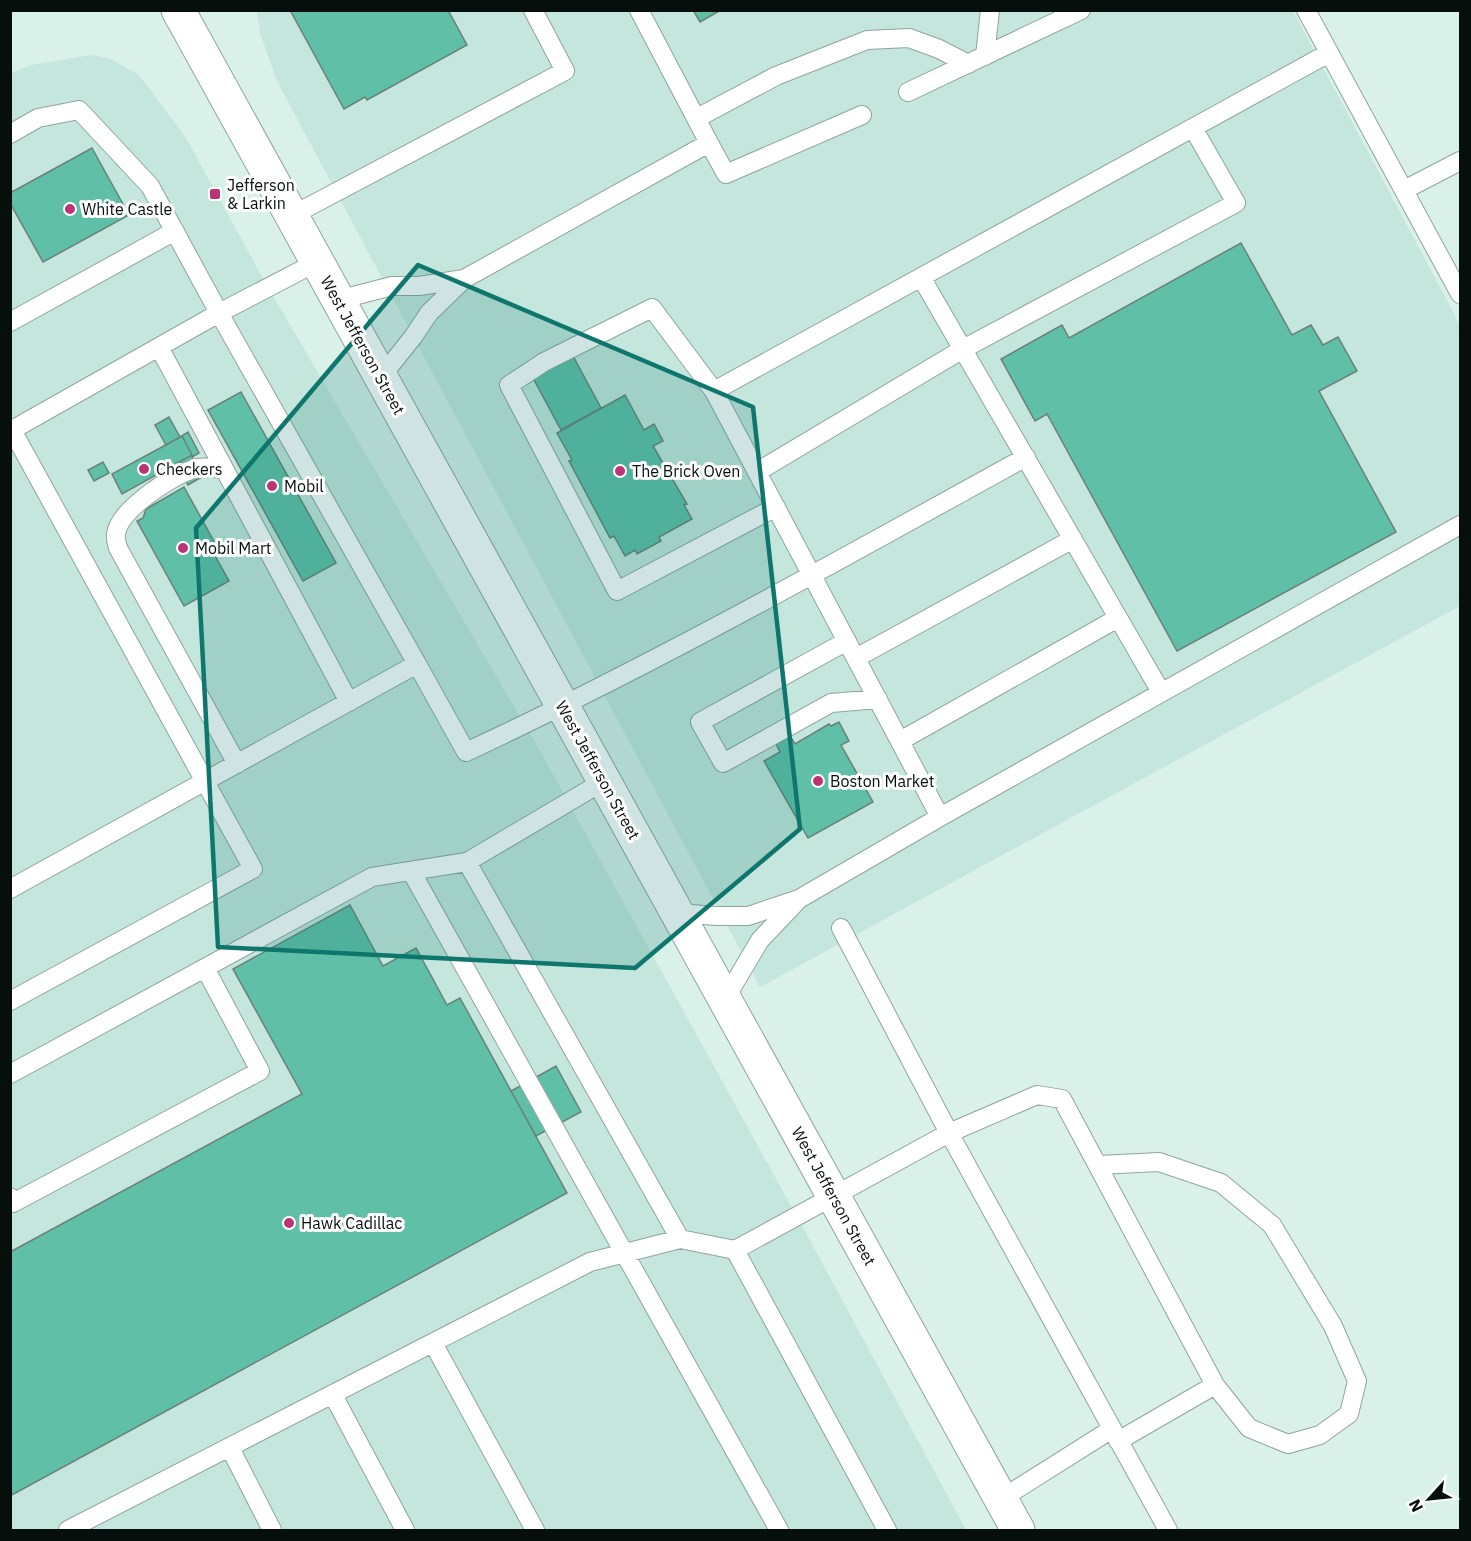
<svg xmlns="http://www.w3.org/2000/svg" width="1471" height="1541" font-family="'IBM Plex Sans',sans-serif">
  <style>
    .built { fill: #c5e6dc }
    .building { fill: #5fbfa7; stroke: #6a8079; stroke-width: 1.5 }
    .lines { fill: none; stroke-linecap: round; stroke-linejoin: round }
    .lane-casing { stroke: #8fa59e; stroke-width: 20 }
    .primary-casing { stroke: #8fa59e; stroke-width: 35 }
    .lane { stroke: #fff; stroke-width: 18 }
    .primary { stroke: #fff; stroke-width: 33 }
    .marked { fill: #0f766e; fill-opacity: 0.2; stroke: #0f766e; stroke-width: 4.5; stroke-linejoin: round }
    .poi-dot { fill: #ba3476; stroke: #fff; stroke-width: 2 }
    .labels { text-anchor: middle; stroke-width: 6; stroke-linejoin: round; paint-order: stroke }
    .poi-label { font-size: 16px; fill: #070f0d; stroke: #fff; text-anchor: start }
    .street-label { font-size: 16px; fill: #070f0d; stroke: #fff }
  </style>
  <rect width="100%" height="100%" fill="#d9f1e9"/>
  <path class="built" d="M 257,11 L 1293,11 L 1460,325 L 1460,606 L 760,987 L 277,81 L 260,33 Z
    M 91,55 L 111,59 L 139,75 L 186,138 L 266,284 L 540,751 L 812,1244 L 966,1530 L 11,1530 L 11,73 L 31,65 Z"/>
  <path class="building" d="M 290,10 L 448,10 L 467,45 L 367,100 L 365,97 L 344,109 Z
    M 693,10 L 721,10 L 700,22 Z
    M 92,148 L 129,215 L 43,262 L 10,203 L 10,193 Z
    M 1241,243 L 1292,335 L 1311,325 L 1323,345 L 1338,337 L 1357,371 L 1319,391 L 1396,532 L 1177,651 L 1047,414 L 1035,421 L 1001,359 L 1062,325 L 1069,338 Z
    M 573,356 L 601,408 L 561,430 L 533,378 Z
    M 241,392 L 336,563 L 303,581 L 208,410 Z
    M 625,395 L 644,430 L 654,424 L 663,441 L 653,446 L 687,504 L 684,505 L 692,519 L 659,537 L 661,541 L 637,554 L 635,550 L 625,556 L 614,536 L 610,538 L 569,461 L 572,460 L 557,433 Z
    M 169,417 L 180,437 L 188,432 L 199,453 L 192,457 L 202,477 L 188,485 L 176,464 L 192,455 L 182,436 L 166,445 L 155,425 Z
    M 182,436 L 192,455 L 122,494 L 112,474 Z
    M 103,462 L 109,473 L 94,481 L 88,470 Z
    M 184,487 L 215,543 L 213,552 L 229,581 L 184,606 L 137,521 L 143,518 L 146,509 Z
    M 839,722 L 849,741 L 841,745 L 873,802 L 808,838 L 764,761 L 780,752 L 776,744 L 790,736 L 795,744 L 829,724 L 831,726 Z
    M 350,905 L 383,966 L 416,948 L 447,1005 L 460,998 L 567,1193 L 10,1496 L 10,1252 L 302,1094 L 233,969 Z
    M 556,1066 L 581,1112 L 536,1136 L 511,1091 Z"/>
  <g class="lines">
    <g class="lane-casing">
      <path id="lane" d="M 1306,10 L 1460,294
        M 985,56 L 990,10
        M 908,92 L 1081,10
        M 697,118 L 776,76 L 867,40 L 909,38 L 939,49 L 968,64
        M 10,134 L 38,118 L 79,110 L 150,186 L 219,313 L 417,664
        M 709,143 L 726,174 L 862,115
        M 1404,190 L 1460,161
        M 291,216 L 565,71 L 533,10
        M 921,277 L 1161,692
        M 338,300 L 392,286 L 419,286 L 464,279
        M 10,322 L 175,231
        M 159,347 L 349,702
        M 381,377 L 413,337 L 429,313 L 464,279 L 709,143 L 639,10
        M 714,391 L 1329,53
        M 10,429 L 12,430 L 219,313 L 317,262
        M 224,469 C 213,468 201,466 191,470 C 170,477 119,510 116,534 C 115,538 117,544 118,548 L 237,764
        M 757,472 L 963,349 L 1236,203 L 1193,128
        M 776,507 L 617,591 L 509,385 L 544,362 L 652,308 L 714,391 L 940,817 L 1460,525
        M 847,641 L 700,722 L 723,763 L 831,703 L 878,699
        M 856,658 L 1073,539
        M 900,741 L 1118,618
        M 604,781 L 467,862 L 680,1239 L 735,1250
        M 411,871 L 779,1530
        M 10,889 L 417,664 L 466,752 C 657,663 841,559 1026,457
        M 677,913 L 717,916 L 748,916 L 799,899 L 940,817
        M 841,928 L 949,1133 L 1168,1530
        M 725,999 L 760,940 L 798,900
        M 10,1001 L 253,869 L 12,430
        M 10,1074 L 372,877 L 467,862
        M 10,1197 L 13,1203 L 260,1071 L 205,968
        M 433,1343 L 535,1530
        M 333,1395 L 405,1530
        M 1118,1441 L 1215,1385
        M 230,1448 L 272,1530
        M 1001,1499 L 1112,1429
        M 68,1530 L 590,1262 L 680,1239
        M 887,1530 L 735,1250 L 949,1133 L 1037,1095 L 1062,1099 L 1215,1385 L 1249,1428 L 1288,1444 L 1320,1435 L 1349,1414 L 1357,1381 L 1333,1326 L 1272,1225 L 1221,1183 L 1159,1162 L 1099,1165"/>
    </g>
    <g class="primary-casing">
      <path id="primary" d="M 178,10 L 1018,1530"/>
    </g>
    <use href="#lane" class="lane"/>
    <use href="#primary" class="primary"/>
  </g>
  <path class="marked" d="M 418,265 L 753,407 L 800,829 L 635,968 L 218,947 L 196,528 Z"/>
  <g class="poi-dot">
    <rect x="209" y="188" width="12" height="12" rx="3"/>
    <circle cx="70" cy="209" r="6"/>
    <circle cx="144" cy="469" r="6"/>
    <circle cx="620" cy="471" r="6"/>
    <circle cx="272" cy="486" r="6"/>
    <circle cx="183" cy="548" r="6"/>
    <circle cx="818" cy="781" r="6"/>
    <circle cx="289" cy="1223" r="6"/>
  </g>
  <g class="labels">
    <g class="poi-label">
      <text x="227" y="191">Jefferson<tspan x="227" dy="18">&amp; Larkin</tspan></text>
      <text x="82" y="215">White Castle</text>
      <text x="156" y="475">Checkers</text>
      <text x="632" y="477">The Brick Oven</text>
      <text x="284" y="492">Mobil</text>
      <text x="195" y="554">Mobil Mart</text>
      <text x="830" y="787">Boston Market</text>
      <text x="301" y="1229">Hawk Cadillac</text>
    </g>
    <g class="street-label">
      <text transform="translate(363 345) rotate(61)" y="6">West Jefferson Street</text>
      <text transform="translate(598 770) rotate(61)" y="6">West Jefferson Street</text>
      <text transform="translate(834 1196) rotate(61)" y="6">West Jefferson Street</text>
    </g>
  </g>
  <rect width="1471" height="1541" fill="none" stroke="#070f0d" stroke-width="24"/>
  <g transform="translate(1429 1499) rotate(243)" stroke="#ffffff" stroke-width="4.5" paint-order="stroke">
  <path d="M0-4.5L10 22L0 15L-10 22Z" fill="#070f0d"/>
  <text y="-9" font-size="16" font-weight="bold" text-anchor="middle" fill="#070f0d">N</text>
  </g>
</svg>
